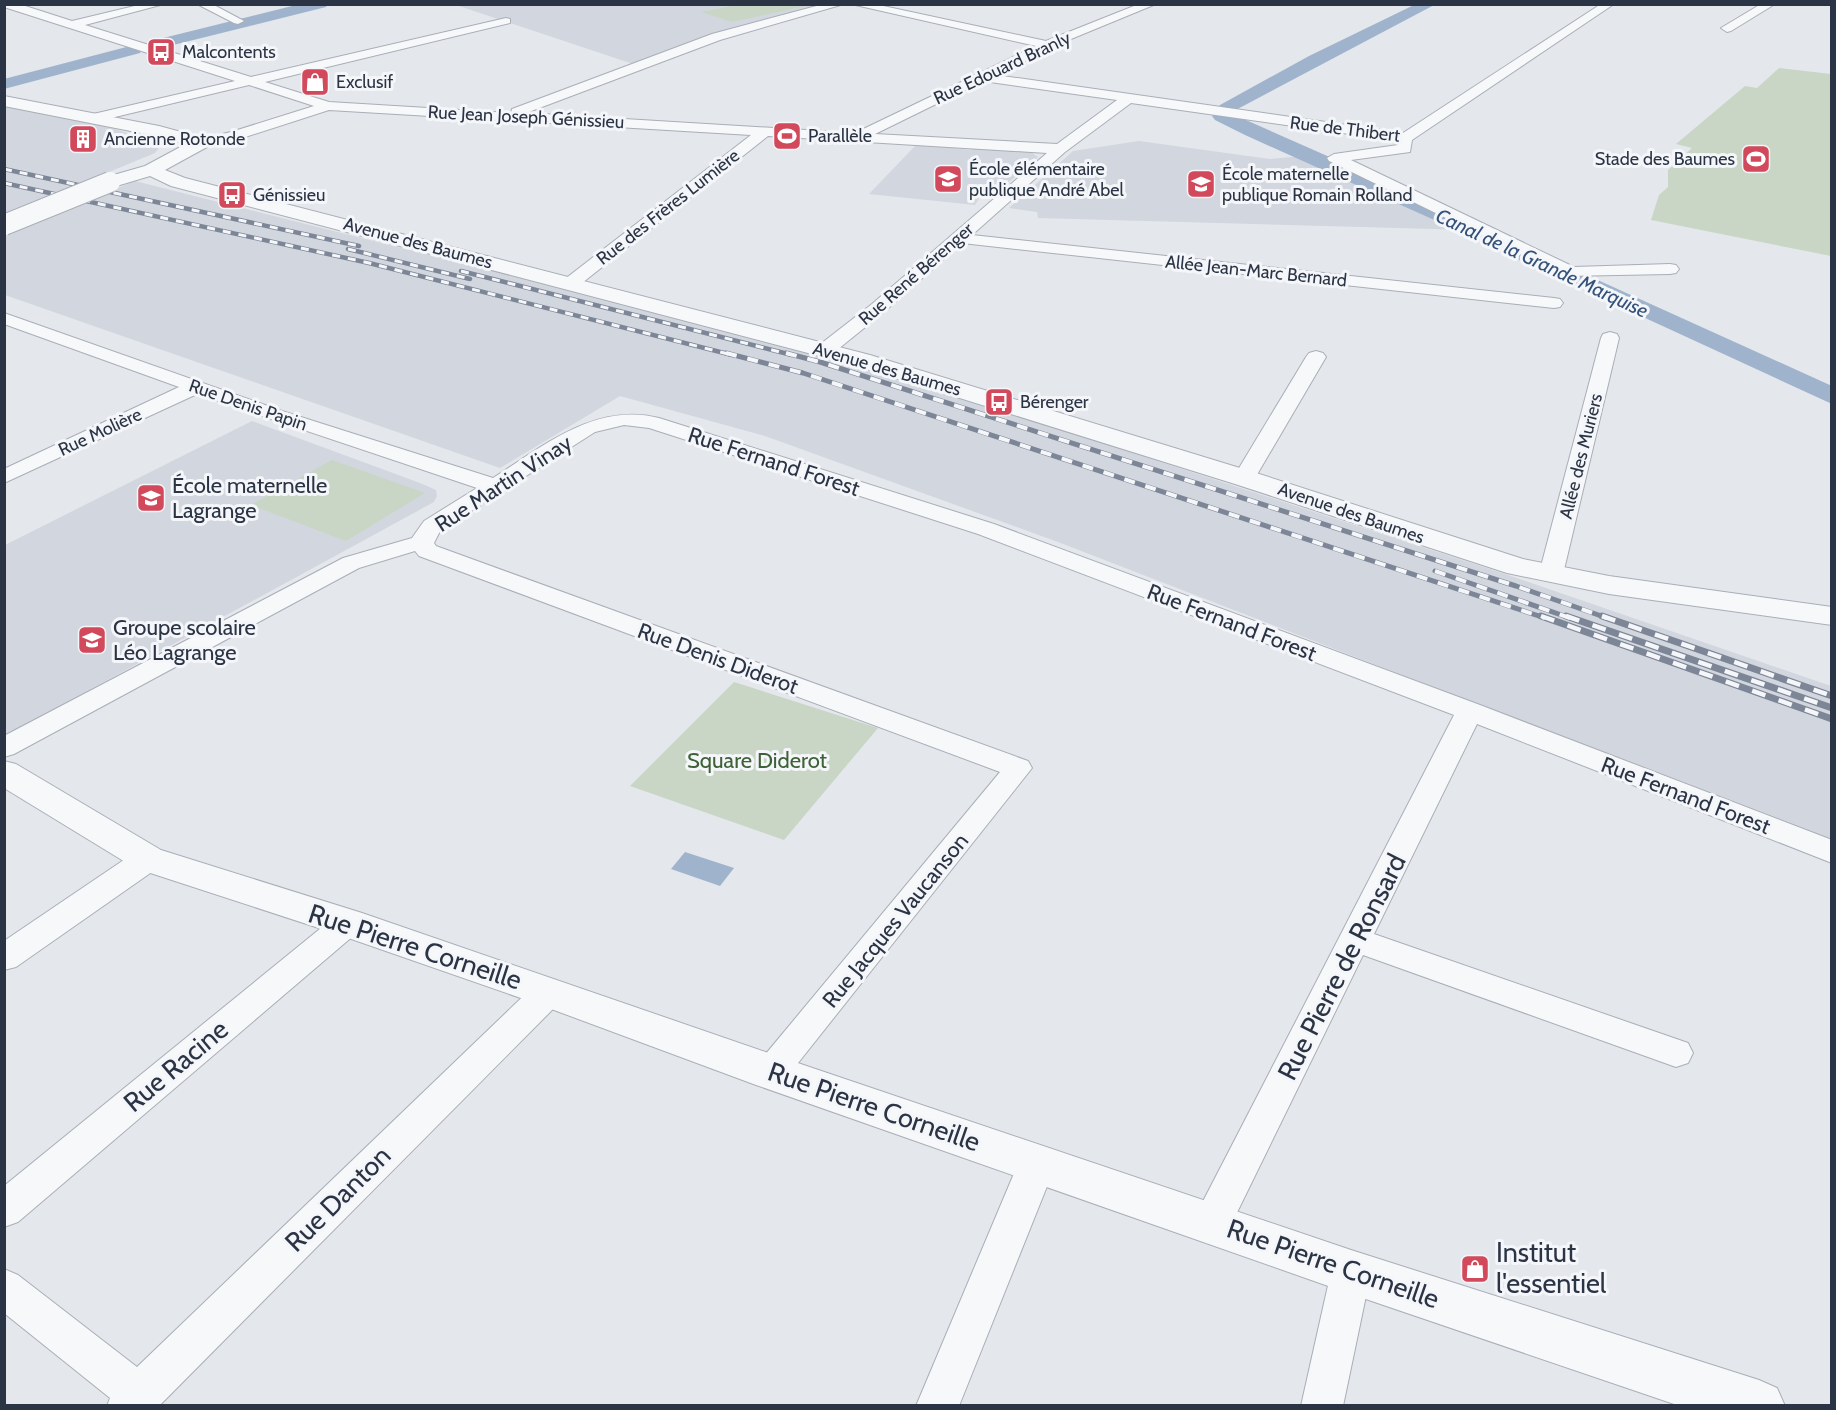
<svg xmlns="http://www.w3.org/2000/svg" width="1836" height="1410" font-family="Cabin,sans-serif">
  <style>
    .built { fill: #d2d6de }
    .green { fill: #c9d6c5 }
    .water { fill: #9fb4cc }
    .lines { fill: none; stroke-linecap: round; stroke-linejoin: round }
    .canal { fill: #9fb4cc; fill-rule: evenodd }
    .minor-casing { stroke: #a9aeb7; stroke-width: 2 }
    .tertiary-casing { stroke: #a9aeb7; stroke-width: 2 }
    .minor { fill: #f7f8fa; fill-rule: evenodd }
    .tertiary { fill: #f7f8fa; fill-rule: evenodd }
    .rail-far2-casing { stroke: #7d8696; stroke-width: 4.5 }
    .rail-far1-casing { stroke: #7d8696; stroke-width: 5 }
    .rail-casing { stroke: #7d8696; stroke-width: 7 }
    .rail-far2 { stroke: #f4f6f9; stroke-width: 3; stroke-dasharray: 8; stroke-linecap: butt }
    .rail-far1 { stroke: #f4f6f9; stroke-width: 4; stroke-dasharray: 11; stroke-linecap: butt }
    .rail { stroke: #f4f6f9; stroke-width: 4.5; stroke-dasharray: 14; stroke-linecap: butt }
    .tertiary-bridge-casing { stroke: #a9aeb7; stroke-width: 22; stroke-linecap: butt }
    .tertiary-bridge { stroke: #f7f8fa; stroke-width: 20 }
    .labels { text-anchor: middle; stroke-width: 6; stroke-linejoin: round; paint-order: stroke }
    .far-poi-label { font-size: 18px; fill: #2b3445; stroke: #f4f6f9; text-anchor: start }
    .far-street-label { font-size: 18px; fill: #2b3445; stroke: #f4f6f9 }
    .far-water-label { font-size: 20px; font-style: italic; fill: #34527a; stroke: #f4f6f9 }
    .street-label { font-size: 22px; fill: #2b3445; stroke: #f4f6f9 }
    .poi-label { font-size: 22px; fill: #2b3445; stroke: #f4f6f9; text-anchor: start }
    .park-label { font-size: 22px; fill: #3f6138; stroke: #f4f6f9 }
    .near-street-label { font-size: 27px; fill: #2b3445; stroke: #f4f6f9 }
    .near-poi-label { font-size: 27px; fill: #2b3445; stroke: #f4f6f9; text-anchor: start }
  </style>
  <rect width="100%" height="100%" fill="#e4e7ec"/>
  <path class="built" d="M 456,5 L 734,5 L 702,12 L 803,5 L 801,5 L 839,5 L 800,14 L 639,66 Z
    M 4,105 L 86,120 L 162,144 L 155,153 L 5,215 Z
    M 1139,141 L 1270,159 L 1303,156 L 1470,230 L 1038,218 L 1037,212 L 1009,208 L 1073,151 Z
    M 917,144 L 971,150 L 973,148 L 1029,151 L 1038,157 L 989,199 L 980,197 L 975,205 L 869,194 Z
    M 135,181 L 847,360 L 1505,574 L 1831,686 L 1831,841 L 1058,542 L 765,436 L 620,396 L 500,468 L 5,295 L 5,236 L 33,222 Z
    M 252,421 L 420,483 L 436,490 L 437,496 L 434,502 L 5,736 L 5,545 Z"/>
  <path class="green" d="M 801,4 L 805,6 L 732,22 L 701,12 L 734,5 Z
    M 1779,68 L 1831,74 L 1831,256 L 1651,220 L 1659,195 L 1668,187 L 1668,170 L 1692,148 L 1676,144 L 1745,86 L 1757,88 Z
    M 332,460 L 425,493 L 346,541 L 251,505 Z
    M 734,682 L 878,728 L 784,840 L 630,786 Z"/>
  <path class="water" d="M 685,852 L 734,868 L 720,886 L 671,869 Z"/>
  <g class="lines">
    <path class="canal" d="M 300,4 L 328,4 L 326,7 L 157,49 L 149,44 L 151,41 Z
      M 1416,4 L 1436,4 L 1230,113 L 1477,222 L 1480,227 L 1477,232 L 1469,234 L 1461,232 L 1245,135 L 1215,120 L 1212,116 L 1218,111 L 1217,109 L 1220,105 L 1309,56 Z
      M 134,45 L 140,47 L 142,50 L 140,53 L 4,89 L 4,79 Z
      M 1527,248 L 1832,386 L 1832,404 L 1519,260 L 1516,255 L 1519,250 Z"/>
    <g class="minor-casing">
      <path id="minor" d="M 4,4 L 19,4 L 72,21 L 143,4 L 164,4 L 85,25 L 251,77 L 506,18 L 510,19 L 510,23 L 265,82 L 329,102 L 511,113 L 512,109 L 712,34 L 824,4 L 844,4 L 720,40 L 526,113 L 855,133 L 1036,46 L 851,4 L 874,4 L 1046,41 L 1139,4 L 1156,4 L 1071,39 L 996,75 L 1403,133 L 1601,4 L 1614,4 L 1412,140 L 1410,152 L 1351,160 L 1574,267 L 1670,264 L 1676,265 L 1679,269 L 1676,273 L 1670,274 L 1565,276 L 1329,161 L 1327,158 L 1334,154 L 1398,145 L 1399,141 L 1131,103 L 1065,152 L 972,235 L 1554,298 L 1560,299 L 1563,303 L 1560,307 L 1554,308 L 962,243 L 884,312 L 832,354 L 818,354 L 815,350 L 818,346 L 872,304 L 1047,153 L 768,136 L 577,287 L 565,287 L 562,283 L 565,279 L 751,135 L 329,110 L 239,139 L 201,147 L 196,146 L 194,143 L 196,140 L 231,132 L 314,106 L 249,85 L 94,122 L 89,121 L 87,118 L 89,115 L 235,81 L 4,7 ZM 983,81 L 1117,100 L 1057,144 L 875,134 Z
        M 197,4 L 212,4 L 244,21 L 238,24 L 234,23 Z
        M 1761,4 L 1775,4 L 1731,31 L 1727,32 L 1721,28 Z
        M 4,313 L 282,411 L 493,478 C 544,446 595,402 659,418 L 994,524 L 1480,705 L 1832,840 L 1832,863 L 1477,724 L 1374,934 L 1688,1043 L 1693,1053 L 1688,1063 L 1676,1067 L 1363,955 L 1226,1235 L 1212,1240 L 1198,1235 L 1193,1223 L 1198,1211 L 1454,715 L 978,534 L 649,428 L 624,425 L 595,432 L 440,531 L 434,543 L 436,546 L 1028,761 L 1032,768 L 783,1082 L 771,1086 L 759,1082 L 753,1072 L 759,1062 L 1000,772 L 419,556 L 415,551 L 359,568 L 14,754 L 4,757 L 4,736 L 343,558 L 412,538 L 424,521 L 477,488 L 197,394 L 4,483 L 4,469 L 179,387 L 4,324 Z
        M 1610,332 L 1617,334 L 1619,338 L 1563,574 L 1560,579 L 1551,581 L 1542,579 L 1539,574 L 1601,338 L 1603,334 Z
        M 1316,351 L 1323,353 L 1326,357 L 1255,478 L 1252,483 L 1244,485 L 1236,483 L 1233,478 L 1306,357 L 1309,353 Z
        M 148,848 L 159,851 L 163,859 L 159,867 L 16,967 L 4,970 L 4,941 L 137,851 Z
        M 348,911 L 359,915 L 364,923 L 359,931 L 18,1222 L 4,1227 L 4,1186 L 337,915 Z
        M 549,979 L 561,983 L 566,992 L 561,1001 L 159,1406 L 107,1406 L 110,1398 L 4,1313 L 4,1269 L 18,1275 L 137,1367 L 537,983 Z
        M 1037,1148 L 1050,1153 L 1056,1164 L 959,1406 L 916,1406 L 1018,1164 L 1024,1153 Z
        M 1351,1254 L 1365,1259 L 1371,1272 L 1343,1406 L 1301,1406 L 1331,1272 L 1337,1259 Z"/>
    </g>
    <g class="tertiary-casing">
      <path id="tertiary" d="M 4,96 L 159,126 L 207,139 L 210,143 L 207,147 L 165,170 L 185,178 L 870,355 L 1253,472 L 1523,559 L 1609,576 L 1832,607 L 1832,625 L 1609,594 L 1507,573 L 1235,484 L 854,365 L 171,186 L 150,176 L 110,188 L 103,186 L 101,182 L 103,178 L 145,166 L 186,144 L 156,136 L 4,106 Z
        M 4,761 L 16,764 L 161,850 L 362,913 L 783,1058 L 1351,1250 L 1759,1380 L 1777,1388 L 1785,1406 L 1680,1406 L 1351,1294 L 756,1085 L 535,1003 L 334,933 L 135,868 L 4,788 Z"/>
    </g>
    <use href="#minor" class="minor"/>
    <use href="#tertiary" class="tertiary"/>
    <g class="rail-far2-casing">
      <path id="rail-far2" d="M 4,169 L 359,246
        M 4,183 L 369,263 L 732,355
        M 348,249 L 470,279
        M 461,271 L 792,355"/>
    </g>
    <g class="rail-far1-casing">
      <path id="rail-far1" d="M 726,353 L 803,373 L 1545,618
        M 786,353 L 820,362 L 1516,586 L 1607,618
        M 1435,571 L 1570,618"/>
    </g>
    <g class="rail-casing">
      <path id="rail" d="M 1541,616 L 1832,719
        M 1566,616 L 1832,708
        M 1602,616 L 1832,696"/>
    </g>
    <use href="#rail-far2" class="rail-far2"/>
    <use href="#rail-far1" class="rail-far1"/>
    <use href="#rail" class="rail"/>
    <g class="tertiary-bridge-casing">
      <path id="tertiary-bridge" d="M 4,225 L 110,182"/>
    </g>
    <use href="#tertiary-bridge" class="tertiary-bridge"/>
  </g>
  <defs>
    <g id="bus-square" transform="scale(1.5)"><rect x="-9" y="-9" width="18" height="18" rx="4" fill="#d1495b" stroke="#f4f6f9"/><path d="M-5-6H5V4H4V6H2V4H-2V6H-4V4H-5ZM-3.5-4V0h7V-4ZM-3.5 1.2v1.5H-2V1.2ZM2 1.2v1.5H3.5V1.2Z" fill="#fff"/></g>
    <g id="shop-square" transform="scale(1.5)"><rect x="-9" y="-9" width="18" height="18" rx="4" fill="#d1495b" stroke="#f4f6f9"/><path d="M-5-2.5h2.3a2.7 3.5 0 0 1 5.4 0H5L5.5 6h-11ZM-1.5-2.5h3a1.5 2.3 0 0 0-3 0Z" fill="#fff"/></g>
    <g id="stadium-square" transform="scale(1.5)"><rect x="-9" y="-9" width="18" height="18" rx="4" fill="#d1495b" stroke="#f4f6f9"/><path d="M0-5a6.5 5 0 1 0 0 10a6.5 5 0 1 0 0-10ZM-3.5-1.8h7v3.6h-7Z" fill="#fff"/></g>
    <g id="building-square" transform="scale(1.5)"><rect x="-9" y="-9" width="18" height="18" rx="4" fill="#d1495b" stroke="#f4f6f9"/><path d="M-4-6H4V6H1V3H-1V6H-4ZM-2.5-4.3h1.7v1.8h-1.7ZM.8-4.3h1.7v1.8H.8ZM-2.5-1h1.7V.8h-1.7ZM.8-1h1.7V.8H.8Z" fill="#fff"/></g>
    <g id="school-square" transform="scale(1.5)"><rect x="-9" y="-9" width="18" height="18" rx="4" fill="#d1495b" stroke="#f4f6f9"/><path d="M0-5L7-2L0 1L-7-2ZM-4 1L0 2.5L4 1V4Q0 6-4 4Z" fill="#fff"/></g>
  </defs>
  <g fill-rule="evenodd">
    <use href="#bus-square" x="161" y="52"/>
    <use href="#shop-square" x="315" y="82"/>
    <use href="#stadium-square" x="787" y="136"/>
    <use href="#building-square" x="83" y="139"/>
    <use href="#stadium-square" x="1756" y="159"/>
    <use href="#school-square" x="948" y="179"/>
    <use href="#school-square" x="1201" y="184"/>
    <use href="#bus-square" x="232" y="195"/>
    <use href="#bus-square" x="999" y="402"/>
    <use href="#school-square" x="151" y="498"/>
    <use href="#school-square" x="92" y="640"/>
    <use href="#shop-square" x="1475" y="1269"/>
  </g>
  <g class="labels">
    <g class="far-poi-label">
      <text x="182" y="58">Malcontents</text>
      <text x="336" y="88">Exclusif</text>
      <text x="808" y="142">Parallèle</text>
      <text x="104" y="145">Ancienne Rotonde</text>
      <text x="1735" y="165" text-anchor="end">Stade des Baumes</text>
      <text x="969" y="175">École élémentaire<tspan x="969" dy="21">publique André Abel</tspan></text>
      <text x="1222" y="180">École maternelle<tspan x="1222" dy="21">publique Romain Rolland</tspan></text>
      <text x="253" y="201">Génissieu</text>
      <text x="1020" y="408">Bérenger</text>
    </g>
    <g class="far-street-label">
      <text transform="translate(1002 68) rotate(-25)" y="6">Rue Edouard Branly</text>
      <text transform="translate(526 117) rotate(3)" y="6">Rue Jean Joseph Génissieu</text>
      <text transform="translate(1345 129) rotate(7)" y="6">Rue de Thibert</text>
      <text transform="translate(668 207) rotate(-38)" y="6">Rue des Frères Lumière</text>
      <text transform="translate(418 243) rotate(15)" y="6">Avenue des Baumes</text>
      <text transform="translate(1256 271) rotate(6)" y="6">Allée Jean-Marc Bernard</text>
      <text transform="translate(916 274) rotate(-41)" y="6">Rue René Bérenger</text>
      <text transform="translate(887 369) rotate(16)" y="6">Avenue des Baumes</text>
      <text transform="translate(248 405) rotate(19)" y="6">Rue Denis Papin</text>
      <text transform="translate(100 432) rotate(-25)" y="6">Rue Molière</text>
      <text transform="translate(1581 456) rotate(-76)" y="6">Allée des Muriers</text>
      <text transform="translate(1351 513) rotate(19)" y="6">Avenue des Baumes</text>
    </g>
    <g class="far-water-label">
      <text transform="translate(1542 263) rotate(25)" y="7">Canal de la Grande Marquise</text>
    </g>
    <g class="street-label">
      <text transform="translate(774 461) rotate(18)" y="8">Rue Fernand Forest</text>
      <text transform="translate(503 483) rotate(-33)" y="8">Rue Martin Vinay</text>
      <text transform="translate(1232 622) rotate(21)" y="8">Rue Fernand Forest</text>
      <text transform="translate(718 658) rotate(20)" y="8">Rue Denis Diderot</text>
      <text transform="translate(1686 795) rotate(21)" y="8">Rue Fernand Forest</text>
      <text transform="translate(895 920) rotate(-51)" y="8">Rue Jacques Vaucanson</text>
    </g>
    <g class="poi-label">
      <text x="172" y="493">École maternelle<tspan x="172" dy="25">Lagrange</tspan></text>
      <text x="113" y="635">Groupe scolaire<tspan x="113" dy="25">Léo Lagrange</tspan></text>
    </g>
    <g class="park-label">
      <text x="757" y="768">Square Diderot</text>
    </g>
    <g class="near-street-label">
      <text transform="translate(415 947) rotate(18)" y="9">Rue Pierre Corneille</text>
      <text transform="translate(1342 967) rotate(-63)" y="9">Rue Pierre de Ronsard</text>
      <text transform="translate(176 1066) rotate(-40)" y="9">Rue Racine</text>
      <text transform="translate(874 1107) rotate(19)" y="9">Rue Pierre Corneille</text>
      <text transform="translate(338 1199) rotate(-45)" y="9">Rue Danton</text>
      <text transform="translate(1333 1264) rotate(19)" y="9">Rue Pierre Corneille</text>
    </g>
    <g class="near-poi-label">
      <text x="1496" y="1262">Institut<tspan x="1496" dy="31">l'essentiel</tspan></text>
    </g>
  </g>
  <rect width="1836" height="1410" fill="none" stroke="#2b3445" stroke-width="12"/>
</svg>
